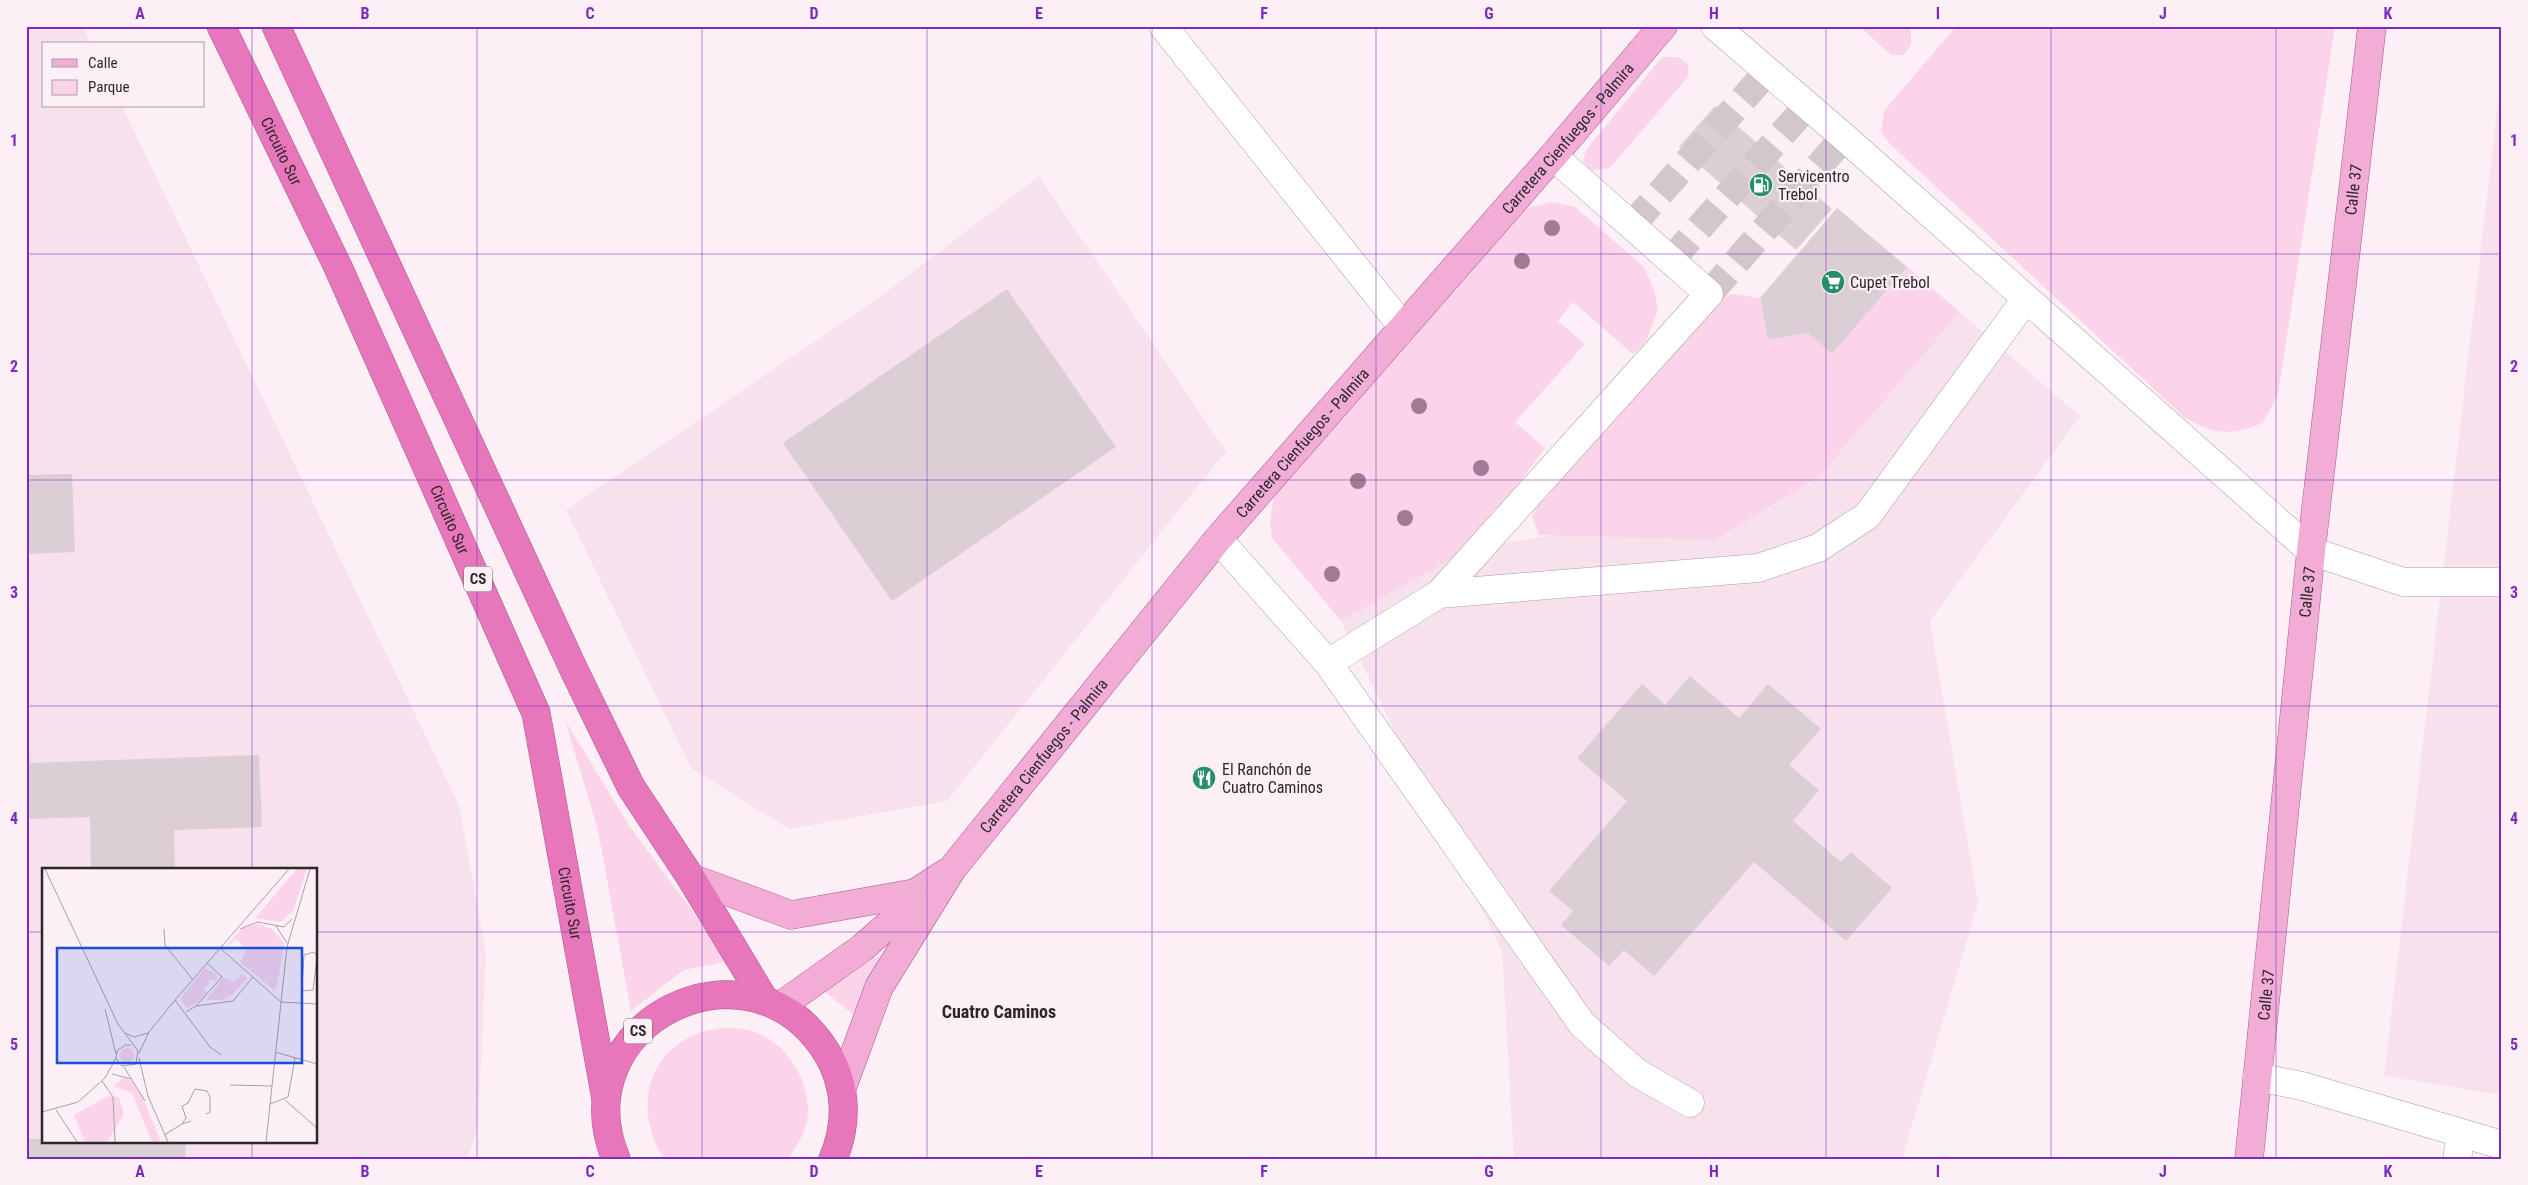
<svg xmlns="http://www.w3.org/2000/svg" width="2528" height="1185" font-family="'Roboto Condensed',sans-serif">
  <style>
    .built { fill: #f6e1ec; fill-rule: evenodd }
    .green { fill: #fbd4e9 }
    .building { fill: #dbced5 }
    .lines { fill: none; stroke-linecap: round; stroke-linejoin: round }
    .minor-tunnel { stroke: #d3c7cd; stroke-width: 28; stroke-dasharray: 28 14; stroke-linecap: butt }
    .minor-casing { stroke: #ab9ea5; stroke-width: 29 }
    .major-casing { stroke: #a65b88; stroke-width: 29 }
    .highway-casing { stroke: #a65b88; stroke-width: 29 }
    .minor { stroke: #fff; stroke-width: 28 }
    .major { stroke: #f1add6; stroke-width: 28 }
    .highway { stroke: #e777ba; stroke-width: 28 }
    .tree { fill: #a37a93 }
    .grid { fill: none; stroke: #7b2cbf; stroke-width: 1; stroke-opacity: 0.55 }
    .labels { text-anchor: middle; stroke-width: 4.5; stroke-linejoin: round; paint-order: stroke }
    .shield { fill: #fdeff6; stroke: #6b6367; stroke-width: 1 }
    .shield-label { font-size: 15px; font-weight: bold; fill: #2c272a }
    .street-label { font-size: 16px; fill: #2c272a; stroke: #fdeff6 }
    .poi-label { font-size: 16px; fill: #2c272a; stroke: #fdeff6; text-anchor: start }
    .neighbourhood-label { font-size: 18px; font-weight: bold; fill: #2c272a; stroke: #fdeff6 }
    .inset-road { fill: none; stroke: #a99fa4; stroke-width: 1 }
    .view { fill: #1d4ed8; fill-opacity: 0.15; stroke: #1d4ed8; stroke-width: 2.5 }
    .inset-edge { fill: none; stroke: #2c272a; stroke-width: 2.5 }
    .neatline { fill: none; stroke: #7b2cbf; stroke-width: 2 }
    .grid-label { font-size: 16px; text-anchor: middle; font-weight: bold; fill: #7b2cbf }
  </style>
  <rect width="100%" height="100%" fill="#fdeff6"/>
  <path class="built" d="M 26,26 L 83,26 L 91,44 L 44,44 L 44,106 L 122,106 L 459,805 L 486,954 L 478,1126 L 467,1159 L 26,1159 ZM 44,869 L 316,869 L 316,1141 L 44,1141 Z
    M 2502,68 L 2502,1095 L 2384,1076 Z
    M 1039,176 L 1226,451 L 947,801 L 789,829 L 691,768 L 566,510 L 873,302 Z
    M 1960,312 L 2080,416 L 1930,621 L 1978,903 L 1902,1159 L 1514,1159 L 1502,951 L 1341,621 L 1470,549 L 1555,535 L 1715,540 L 1819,477 Z"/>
  <path class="green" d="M 1859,26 L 1908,26 L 1911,29 L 1911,45 L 1904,55 L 1891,55 Z
    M 1956,26 L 2335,26 L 2278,394 L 2263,423 C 2229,436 2214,435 2184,417 L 1890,144 L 1881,132 L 1884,111 Z
    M 1662,57 L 1678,57 L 1688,64 L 1688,77 L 1610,168 L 1591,171 L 1583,161 L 1586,150 Z
    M 1552,202 L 1575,207 L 1644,267 L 1654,290 L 1658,309 L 1647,340 L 1633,354 L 1573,302 L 1558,321 L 1585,344 L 1515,422 L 1545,448 L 1470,549 L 1341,621 L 1272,538 L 1270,522 L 1274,496 L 1524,209 Z
    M 1907,267 L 1960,312 L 1819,477 L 1715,540 L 1539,535 L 1532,517 L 1546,489 L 1721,298 L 1732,294 L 1760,298 L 1768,340 L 1808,333 L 1832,354 Z
    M 565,720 L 628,824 L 729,961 L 684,970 L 631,1011 L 598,830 Z
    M 880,955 L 855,1016 L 820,988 Z
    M 720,1028 C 729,1028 738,1028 747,1030 C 784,1038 809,1077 808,1113 C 807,1130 797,1146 788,1159 L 665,1159 C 635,1117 643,1057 694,1035 C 702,1031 712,1030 720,1028 Z"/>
  <path class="building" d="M 1715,106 L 1832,209 L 1796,250 L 1679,147 Z
    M 1837,208 L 1907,267 L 1832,354 L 1808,333 L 1768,340 L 1760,298 Z
    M 1007,289 L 1116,447 L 892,601 L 783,443 Z
    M 72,474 L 75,552 L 26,554 L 26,475 Z
    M 1690,676 L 1739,718 L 1768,684 L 1821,729 L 1789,765 L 1819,790 L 1793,821 L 1841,862 L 1851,852 L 1892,888 L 1846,941 L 1754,862 L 1654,976 L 1624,950 L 1609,966 L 1561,925 L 1573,911 L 1549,891 L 1627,801 L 1577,758 L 1642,684 L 1665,705 Z
    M 26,694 L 30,763 L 259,755 L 262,827 L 174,830 L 175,869 L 91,869 L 90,817 L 26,819 Z
    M 26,1139 L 44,1139 L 44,1141 L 185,1141 L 186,1159 L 26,1159 Z"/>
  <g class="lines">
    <path class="minor-tunnel" d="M 1632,225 L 1767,72
      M 1671,260 L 1807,106
      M 1709,294 L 1844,137"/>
    <g class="minor-casing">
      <path id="minor" d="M 1163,26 L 1403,327
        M 1715,26 L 1844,137 L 2311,551 L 2403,582 L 2502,582
        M 1218,539 L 1328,663 L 1582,1024 L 1637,1073 L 1690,1103
        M 1439,594 L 1709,294 L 1553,156
        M 1328,663 L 1439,594 L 1758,568 L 1818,548 L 1867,516 L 2026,299
        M 2257,1077 L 2302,1086 L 2502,1145
        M 2457,1159 L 2461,1134"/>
    </g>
    <g class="major-casing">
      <g id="major">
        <path d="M 691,878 L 791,915 L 915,893 L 946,873"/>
        <path d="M 779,1007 L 862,948 L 926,892"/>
        <path id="s1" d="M 842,1088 L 879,987 L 952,869 L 1218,539 L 1553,156 L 1663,26"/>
        <path id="s2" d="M 2249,1159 L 2311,551 L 2372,26"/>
      </g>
    </g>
    <g class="highway-casing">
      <g id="highway">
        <path id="s3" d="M 221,26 L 338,267 L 536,713 L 606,1099"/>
        <path d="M 276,26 L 574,670 L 631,787 L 691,878 L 765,1001"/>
        <path d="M 616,1159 C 560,1023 750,928 827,1053 C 847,1086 848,1124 833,1159"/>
      </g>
    </g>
    <use href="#minor" class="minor"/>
    <use href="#major" class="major"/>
    <use href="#highway" class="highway"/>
  </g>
  <g class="tree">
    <circle cx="1552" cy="228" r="8"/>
    <circle cx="1522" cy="261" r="8"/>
    <circle cx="1419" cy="406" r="8"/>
    <circle cx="1481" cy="468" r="8"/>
    <circle cx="1358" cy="481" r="8"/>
    <circle cx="1405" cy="518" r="8"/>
    <circle cx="1332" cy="574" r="8"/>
  </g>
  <path class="grid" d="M 252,26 L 252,869M 477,26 L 477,1159M 702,26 L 702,1159M 927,26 L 927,1159M 1152,26 L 1152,1159M 1376,26 L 1376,1159M 1601,26 L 1601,1159M 1826,26 L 1826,1159M 2051,26 L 2051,1159M 2276,26 L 2276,1159M 26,254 L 2502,254M 26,480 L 2502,480M 26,706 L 2502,706M 26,932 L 44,932M 316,932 L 2502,932M 252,1141 L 252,1159"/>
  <defs>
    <g id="fuel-disc" transform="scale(1.25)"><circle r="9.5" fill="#268e6a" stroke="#fdeff6"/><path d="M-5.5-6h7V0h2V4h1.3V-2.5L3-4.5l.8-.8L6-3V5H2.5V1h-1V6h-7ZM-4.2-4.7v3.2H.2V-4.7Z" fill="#fff"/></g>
    <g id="supermarket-disc" transform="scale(1.25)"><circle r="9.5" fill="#268e6a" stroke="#fdeff6"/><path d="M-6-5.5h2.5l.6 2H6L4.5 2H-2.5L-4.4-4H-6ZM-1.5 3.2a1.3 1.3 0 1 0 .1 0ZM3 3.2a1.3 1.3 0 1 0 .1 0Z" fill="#fff"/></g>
    <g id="restaurant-disc" transform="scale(1.25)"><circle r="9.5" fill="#268e6a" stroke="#fdeff6"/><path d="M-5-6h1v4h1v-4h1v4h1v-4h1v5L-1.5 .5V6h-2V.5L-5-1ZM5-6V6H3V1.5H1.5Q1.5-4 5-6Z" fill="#fff"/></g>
  </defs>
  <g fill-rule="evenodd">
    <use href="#fuel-disc" x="1761" y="185"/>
    <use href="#supermarket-disc" x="1833" y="282"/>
    <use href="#restaurant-disc" x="1204" y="778"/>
  </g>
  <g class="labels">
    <g class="shield">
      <rect x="464" y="566.5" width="28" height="25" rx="4"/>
      <rect x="624" y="1018.5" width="28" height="25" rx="4"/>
    </g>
    <g class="shield-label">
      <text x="478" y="584">CS</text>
      <text x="638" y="1036">CS</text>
    </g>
    <g class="street-label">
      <text dy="6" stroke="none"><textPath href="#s1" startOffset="1202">Carretera Cienfuegos - Palmira</textPath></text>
      <text dy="6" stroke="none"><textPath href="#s3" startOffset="139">Circuito Sur</textPath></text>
      <text dy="6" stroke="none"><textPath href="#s2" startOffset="975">Calle 37</textPath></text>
      <text dy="6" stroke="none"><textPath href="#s1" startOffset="798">Carretera Cienfuegos - Palmira</textPath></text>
      <text dy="6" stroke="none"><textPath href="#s3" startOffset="544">Circuito Sur</textPath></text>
      <text dy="6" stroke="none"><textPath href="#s2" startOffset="570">Calle 37</textPath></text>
      <text dy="6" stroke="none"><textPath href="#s1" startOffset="392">Carretera Cienfuegos - Palmira</textPath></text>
      <text dy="6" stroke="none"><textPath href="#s3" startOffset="949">Circuito Sur</textPath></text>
      <text dy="6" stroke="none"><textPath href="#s2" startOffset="165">Calle 37</textPath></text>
    </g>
    <g class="poi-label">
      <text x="1778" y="182">Servicentro<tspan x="1778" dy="18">Trebol</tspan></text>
      <text x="1850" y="288">Cupet Trebol</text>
      <text x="1222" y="775">El Ranchón de<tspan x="1222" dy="18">Cuatro Caminos</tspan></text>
    </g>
    <g class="neighbourhood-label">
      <text x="999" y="1018">Cuatro Caminos</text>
    </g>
  </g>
  <g transform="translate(42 868)">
    <rect width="275" height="275" fill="#fdeff6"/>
    <path d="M 255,1 L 265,1 L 251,43 L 239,54 L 213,50 ZM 216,56 L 230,61 L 242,75 L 235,118 L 232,122 L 198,94 L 205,81 L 194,71 L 182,80 L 201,60 ZM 163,100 L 174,106 L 175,113 L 166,111 L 168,114 L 162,121 L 165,124 L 157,133 L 145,140 L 138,131 ZM 200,106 L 205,110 L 191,126 L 181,132 L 164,132 L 182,109 L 192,114 ZM78 187a7 7 0 1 1 14 0a7 7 0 1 1-14 0ZM 81,210 L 90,213 L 99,226 L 119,274 L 110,274 L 90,225 L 71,218 ZM 66,228 L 77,229 L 82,247 L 65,274 L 43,274 L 32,247 Z" fill="#fbd4e9"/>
    <path class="inset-road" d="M 3,1 L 76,156 L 96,183 L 94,196 L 80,198 L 74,190 L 75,183 L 83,177 L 89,177M 234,58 L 245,75M 122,61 L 123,77 L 151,112M 198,61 L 216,54 L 242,59 L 250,51M 178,80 L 239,134 L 275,136M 260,123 L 271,122 L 275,90M 133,132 L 168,179 L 179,187M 259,136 L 262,87 L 272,84 L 275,88M 154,138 L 180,109 L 165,95M 63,141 L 74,186M 144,144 L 154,138 L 191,133 L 211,109M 83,165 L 92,169 L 106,165M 233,184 L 275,196M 97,185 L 107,164 L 133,132 L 247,1M 97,190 L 106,228 L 126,274M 82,199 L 103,233M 70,206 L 89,211M 60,213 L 71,229 L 73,274M 188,217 L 230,218M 243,232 L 275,260M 228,236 L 246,229 L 253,190M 14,242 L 35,274M 0,244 L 36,234 L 63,210 L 74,190M 149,253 L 140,256 L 144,250 L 140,238 L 146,235 L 153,221 L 165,223 L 168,229 L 168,244 L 164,246M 122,267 L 140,256M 224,274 L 245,79 L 268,1"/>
    <path class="view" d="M 15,80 L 260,80 L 260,195 L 15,195 Z"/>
    <rect width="275" height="275" class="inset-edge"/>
  </g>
  <rect width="2528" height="1185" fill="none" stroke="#fdeff6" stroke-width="55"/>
  <rect x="42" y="42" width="162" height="65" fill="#fdeff6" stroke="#a99fa4"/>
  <rect x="52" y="59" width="25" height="8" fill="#f1add6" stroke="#a99fa4"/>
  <text x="88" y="68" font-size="15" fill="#2c272a">Calle</text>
  <rect x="52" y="80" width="25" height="15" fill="#fbd4e9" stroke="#a99fa4"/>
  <text x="88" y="92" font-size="15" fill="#2c272a">Parque</text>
  <rect x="28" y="28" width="2472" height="1130" class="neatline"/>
  <g class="grid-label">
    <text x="140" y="19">A</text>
    <text x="365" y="19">B</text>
    <text x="590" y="19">C</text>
    <text x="814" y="19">D</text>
    <text x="1039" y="19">E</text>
    <text x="1264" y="19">F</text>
    <text x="1489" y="19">G</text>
    <text x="1714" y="19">H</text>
    <text x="1938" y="19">I</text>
    <text x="2163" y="19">J</text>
    <text x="2388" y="19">K</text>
    <text x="14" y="146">1</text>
    <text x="2514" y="146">1</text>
    <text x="14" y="372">2</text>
    <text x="2514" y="372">2</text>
    <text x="14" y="598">3</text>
    <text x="2514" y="598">3</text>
    <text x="14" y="824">4</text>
    <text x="2514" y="824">4</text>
    <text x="14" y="1050">5</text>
    <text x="2514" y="1050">5</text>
    <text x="140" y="1177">A</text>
    <text x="365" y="1177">B</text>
    <text x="590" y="1177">C</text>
    <text x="814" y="1177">D</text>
    <text x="1039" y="1177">E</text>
    <text x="1264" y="1177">F</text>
    <text x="1489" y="1177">G</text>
    <text x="1714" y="1177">H</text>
    <text x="1938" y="1177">I</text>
    <text x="2163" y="1177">J</text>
    <text x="2388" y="1177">K</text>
  </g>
</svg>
